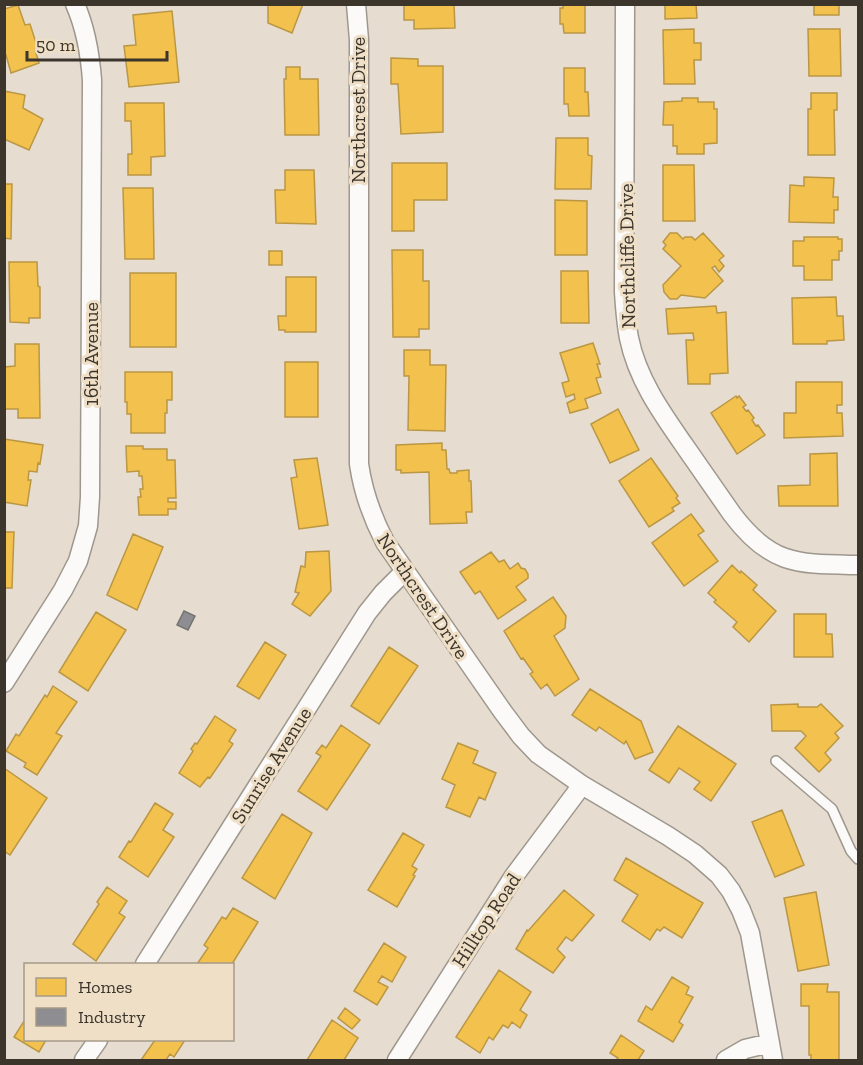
<svg xmlns="http://www.w3.org/2000/svg" width="863" height="1065" font-family="'Zilla Slab',serif">
  <style>
    .homes { fill: #f2c14e; stroke: #bb9744; stroke-width: 1.5 }
    .industry { fill: #8d8d92; stroke: #747373; stroke-width: 1.5 }
    .lines { fill: none; stroke-linecap: round; stroke-linejoin: round }
    .lane-casing { stroke: #9e978d; stroke-width: 12 }
    .street-casing { stroke: #9e978d; stroke-width: 21 }
    .lane { stroke: #fbfaf8; stroke-width: 9 }
    .street { stroke: #fbfaf8; stroke-width: 18 }
    .labels { text-anchor: middle; stroke-width: 6; stroke-linejoin: round; paint-order: stroke }
    .street-label { font-size: 20px; fill: #3b352c; stroke: #efdfc7 }
  </style>
  <rect width="100%" height="100%" fill="#e6ddd0"/>
  <path class="homes" d="M 268,4 L 303,4 L 292,33 L 268,23 Z
    M 404,4 L 454,4 L 455,28 L 414,29 L 414,20 L 404,20 Z
    M 563,4 L 585,4 L 585,33 L 564,33 L 563,24 L 560,24 L 560,8 L 563,8 Z
    M 665,4 L 696,4 L 697,18 L 665,19 Z
    M 814,4 L 839,4 L 839,15 L 814,15 Z
    M 18,5 L 25,25 L 30,24 L 38,49 L 35,50 L 39,63 L 11,73 L 6,55 L 4,55 L 4,9 Z
    M 172,11 L 179,82 L 129,87 L 124,46 L 136,45 L 133,15 Z
    M 694,29 L 694,43 L 701,43 L 701,60 L 694,60 L 695,84 L 664,84 L 663,30 Z
    M 808,29 L 840,29 L 841,76 L 809,76 Z
    M 391,58 L 418,59 L 418,66 L 443,66 L 443,132 L 401,134 L 398,84 L 391,84 Z
    M 286,67 L 300,67 L 300,79 L 318,79 L 319,135 L 285,135 L 284,79 L 286,79 Z
    M 564,68 L 585,68 L 585,92 L 588,92 L 589,116 L 569,116 L 568,104 L 564,104 Z
    M 4,91 L 25,95 L 23,108 L 43,119 L 29,150 L 4,139 Z
    M 811,93 L 837,93 L 837,110 L 834,110 L 835,155 L 808,155 L 808,109 L 811,109 Z
    M 682,98 L 698,98 L 698,102 L 714,102 L 714,109 L 717,109 L 717,143 L 704,144 L 704,154 L 677,154 L 677,146 L 673,146 L 673,125 L 663,125 L 664,102 L 682,101 Z
    M 125,103 L 164,103 L 165,156 L 151,157 L 151,175 L 128,175 L 128,154 L 132,154 L 131,121 L 125,121 Z
    M 556,138 L 588,138 L 588,155 L 592,156 L 591,189 L 555,189 Z
    M 392,163 L 447,163 L 447,200 L 414,200 L 414,231 L 392,231 Z
    M 663,165 L 694,165 L 695,221 L 663,221 Z
    M 285,170 L 314,170 L 316,224 L 276,223 L 275,190 L 285,190 Z
    M 804,177 L 834,178 L 833,197 L 838,197 L 838,210 L 834,210 L 834,223 L 789,222 L 790,185 L 804,186 Z
    M 4,184 L 12,184 L 11,239 L 4,238 Z
    M 123,188 L 153,188 L 154,259 L 125,259 Z
    M 555,200 L 587,201 L 587,255 L 555,255 Z
    M 670,233 L 677,233 L 683,239 L 685,237 L 692,237 L 695,240 L 703,233 L 724,256 L 719,260 L 724,266 L 719,272 L 715,266 L 712,268 L 723,281 L 705,298 L 681,295 L 677,299 L 670,299 L 664,292 L 663,285 L 681,266 L 663,249 L 666,245 L 663,242 Z
    M 804,237 L 838,237 L 838,239 L 842,239 L 842,251 L 839,251 L 839,260 L 832,260 L 832,280 L 804,280 L 804,266 L 793,266 L 793,241 L 804,241 Z
    M 392,250 L 423,250 L 423,281 L 429,281 L 429,329 L 419,329 L 419,337 L 393,337 Z
    M 269,251 L 282,251 L 282,265 L 269,265 Z
    M 9,262 L 37,262 L 38,286 L 40,287 L 40,318 L 29,318 L 29,323 L 10,322 Z
    M 561,271 L 588,271 L 589,323 L 561,323 Z
    M 130,273 L 176,273 L 176,347 L 130,347 Z
    M 286,277 L 316,277 L 316,332 L 285,332 L 285,330 L 279,330 L 278,316 L 286,316 Z
    M 836,297 L 837,316 L 843,316 L 844,340 L 827,341 L 827,344 L 793,344 L 792,298 Z
    M 716,306 L 717,313 L 726,312 L 728,373 L 710,374 L 710,384 L 688,384 L 686,340 L 694,340 L 693,333 L 668,334 L 666,309 Z
    M 593,343 L 600,364 L 597,364 L 601,377 L 596,378 L 601,393 L 585,399 L 588,408 L 570,413 L 567,403 L 575,399 L 574,394 L 566,397 L 562,383 L 569,381 L 560,353 Z
    M 15,344 L 39,344 L 40,418 L 18,418 L 18,409 L 4,409 L 4,367 L 15,366 Z
    M 404,350 L 430,350 L 430,365 L 446,365 L 445,431 L 408,430 L 409,376 L 404,376 Z
    M 285,362 L 318,362 L 318,417 L 285,417 Z
    M 125,372 L 172,372 L 172,400 L 167,400 L 167,413 L 165,413 L 165,433 L 131,433 L 131,414 L 127,414 L 127,402 L 125,402 Z
    M 796,382 L 842,382 L 842,405 L 837,405 L 837,413 L 842,413 L 843,436 L 784,438 L 784,413 L 796,413 Z
    M 736,396 L 737,398 L 739,396 L 746,405 L 743,407 L 746,411 L 748,410 L 754,418 L 752,420 L 756,426 L 758,425 L 765,435 L 737,454 L 711,413 Z
    M 618,409 L 639,450 L 610,463 L 591,424 Z
    M 4,439 L 43,445 L 40,464 L 38,463 L 37,472 L 29,471 L 28,480 L 31,480 L 27,506 L 4,502 Z
    M 442,443 L 442,450 L 446,450 L 447,469 L 449,469 L 450,473 L 457,473 L 457,471 L 469,470 L 469,481 L 471,481 L 472,512 L 466,512 L 467,523 L 430,524 L 429,472 L 401,473 L 401,470 L 396,470 L 396,445 Z
    M 126,446 L 143,446 L 143,449 L 167,449 L 167,460 L 175,460 L 176,498 L 168,498 L 168,502 L 176,502 L 176,509 L 168,509 L 168,515 L 139,515 L 138,497 L 141,497 L 140,489 L 143,489 L 142,476 L 139,476 L 139,471 L 127,472 Z
    M 837,453 L 838,506 L 779,506 L 778,486 L 810,485 L 810,454 Z
    M 317,458 L 328,525 L 299,529 L 291,478 L 297,477 L 294,460 Z
    M 651,458 L 678,496 L 676,498 L 680,503 L 672,508 L 674,511 L 649,527 L 619,481 Z
    M 691,514 L 704,531 L 698,535 L 718,561 L 684,586 L 652,543 Z
    M 4,532 L 14,532 L 12,588 L 4,588 Z
    M 133,534 L 163,547 L 137,610 L 107,595 Z
    M 329,551 L 331,591 L 310,616 L 292,604 L 299,593 L 295,592 L 301,566 L 305,567 L 306,552 Z
    M 491,552 L 499,562 L 504,560 L 510,569 L 518,563 L 521,568 L 525,569 L 528,574 L 528,578 L 516,587 L 526,600 L 498,619 L 480,591 L 475,594 L 460,572 Z
    M 732,565 L 740,573 L 741,571 L 757,585 L 753,590 L 776,611 L 749,642 L 733,627 L 737,622 L 714,602 L 716,600 L 708,593 Z
    M 553,597 L 566,616 L 565,628 L 554,636 L 579,679 L 555,696 L 547,684 L 541,689 L 530,674 L 533,672 L 523,658 L 521,659 L 504,631 Z
    M 96,612 L 126,630 L 88,691 L 59,672 Z
    M 794,614 L 826,614 L 826,634 L 832,634 L 833,657 L 794,657 Z
    M 265,642 L 286,655 L 259,699 L 237,686 Z
    M 389,647 L 418,666 L 379,724 L 351,706 Z
    M 53,686 L 77,702 L 56,733 L 62,736 L 37,775 L 24,767 L 26,763 L 6,751 L 16,734 L 19,736 L 45,695 L 47,697 Z
    M 590,689 L 641,721 L 653,752 L 635,759 L 626,741 L 624,744 L 599,727 L 596,731 L 572,715 Z
    M 798,704 L 798,707 L 817,707 L 821,704 L 843,726 L 835,733 L 839,738 L 825,753 L 831,760 L 819,772 L 795,748 L 806,736 L 801,731 L 772,731 L 771,705 Z
    M 215,716 L 236,730 L 229,741 L 233,744 L 210,778 L 208,777 L 200,787 L 179,773 L 193,751 L 191,749 L 195,743 L 197,744 Z
    M 341,725 L 370,745 L 327,810 L 298,791 L 321,756 L 316,753 L 322,745 L 326,748 Z
    M 678,726 L 736,764 L 711,801 L 694,789 L 700,782 L 679,768 L 669,783 L 649,770 Z
    M 458,743 L 478,751 L 473,763 L 496,773 L 485,800 L 479,797 L 470,817 L 446,807 L 455,785 L 442,779 Z
    M 4,768 L 47,798 L 10,855 L 4,851 Z
    M 155,803 L 173,814 L 163,830 L 174,837 L 148,877 L 119,857 L 129,841 L 131,842 Z
    M 782,810 L 804,865 L 775,877 L 752,822 Z
    M 282,814 L 312,833 L 275,899 L 242,878 Z
    M 403,833 L 424,845 L 412,866 L 417,869 L 413,875 L 415,876 L 397,907 L 368,890 Z
    M 626,858 L 703,903 L 682,938 L 664,927 L 660,931 L 657,929 L 650,940 L 622,921 L 638,895 L 614,880 Z
    M 107,887 L 127,901 L 119,913 L 125,917 L 96,961 L 73,944 L 99,904 L 97,902 Z
    M 564,890 L 594,915 L 572,941 L 566,937 L 557,949 L 565,957 L 553,973 L 516,949 L 527,930 L 528,931 Z
    M 816,892 L 829,965 L 798,971 L 784,898 Z
    M 233,908 L 258,922 L 232,964 L 197,964 L 208,948 L 204,945 L 222,917 L 226,919 Z
    M 384,943 L 406,957 L 392,982 L 382,976 L 378,982 L 388,987 L 377,1005 L 354,991 Z
    M 499,970 L 531,992 L 520,1010 L 527,1015 L 520,1028 L 512,1022 L 508,1028 L 503,1025 L 493,1040 L 489,1037 L 480,1053 L 456,1037 Z
    M 672,977 L 689,987 L 686,994 L 693,997 L 679,1022 L 683,1025 L 673,1042 L 638,1021 L 646,1006 L 652,1010 Z
    M 801,984 L 828,984 L 827,992 L 839,992 L 839,1060 L 811,1060 L 811,1055 L 809,1055 L 809,1006 L 801,1006 Z
    M 345,1008 L 360,1020 L 352,1029 L 338,1018 Z
    M 26,1018 L 26,1040 L 46,1040 L 39,1052 L 14,1037 Z
    M 332,1020 L 358,1038 L 344,1060 L 307,1060 Z
    M 621,1035 L 644,1051 L 638,1060 L 616,1060 L 618,1058 L 610,1053 Z
    M 155,1040 L 185,1040 L 174,1057 L 170,1054 L 166,1060 L 141,1060 Z"/>
  <path class="industry" d="M 184,611 L 195,616 L 188,630 L 177,625 Z"/>
  <g class="lines">
    <g class="lane-casing">
      <path id="lane" d="M 776,761 L 832,809 L 851,851 L 858,859"/>
    </g>
    <g class="street-casing">
      <path id="street" d="M 356,4 L 359,40 L 359,464 C 363,492 372,517 385,542 L 503,712 L 521,736 L 538,754 L 582,785 L 668,836 L 695,854 L 719,875 L 731,891 L 741,910 L 750,933 L 773,1060
        M 625,4 L 624,292 C 625,307 626,323 629,338 C 637,378 661,412 684,445 C 700,468 716,491 732,514 C 771,566 798,564 858,565
        M 4,683 L 63,590 L 78,561 L 88,526 L 90,497 L 92,80 C 90,53 86,29 75,4
        M 145,964 L 367,613 L 383,593 L 405,571
        M 84,1060 L 98,1040
        M 397,1060 L 514,876 L 582,785
        M 726,1060 L 745,1049 L 770,1043"/>
    </g>
    <use href="#lane" class="lane"/>
    <use href="#street" class="street"/>
  </g>
  <g class="labels">
    <g class="street-label">
      <text transform="translate(358 110) rotate(-90)" y="7">Northcrest Drive</text>
      <text transform="translate(627 256) rotate(-91)" y="7">Northcliffe Drive</text>
      <text transform="translate(91 354) rotate(-90)" y="7">16th Avenue</text>
      <text transform="translate(423 596) rotate(56)" y="7">Northcrest Drive</text>
      <text transform="translate(271 765) rotate(-58)" y="7">Sunrise Avenue</text>
      <text transform="translate(486 920) rotate(-57)" y="7">Hilltop Road</text>
    </g>
  </g>
  <rect width="863" height="1065" fill="none" stroke="#3b352c" stroke-width="12"/>
  <rect x="24" y="963" width="210" height="78" fill="#efdfc7" stroke="#a79b89" stroke-width="1.5"/>
  <rect x="36" y="978" width="30" height="18" fill="#f2c14e" stroke="#a79b89" stroke-width="1.5"/>
  <text x="78" y="993" font-size="18" fill="#3b352c">Homes</text>
  <rect x="36" y="1008" width="30" height="18" fill="#8d8d92" stroke="#a79b89" stroke-width="1.5"/>
  <text x="78" y="1023" font-size="18" fill="#3b352c">Industry</text>
  <path d="M27 51v9h140v-9" fill="none" stroke="#3b352c" stroke-width="3"/>
  <text x="36" y="51" font-size="18" fill="#3b352c" stroke="#efdfc7" stroke-width="4.5" paint-order="stroke">50 m</text>
</svg>
